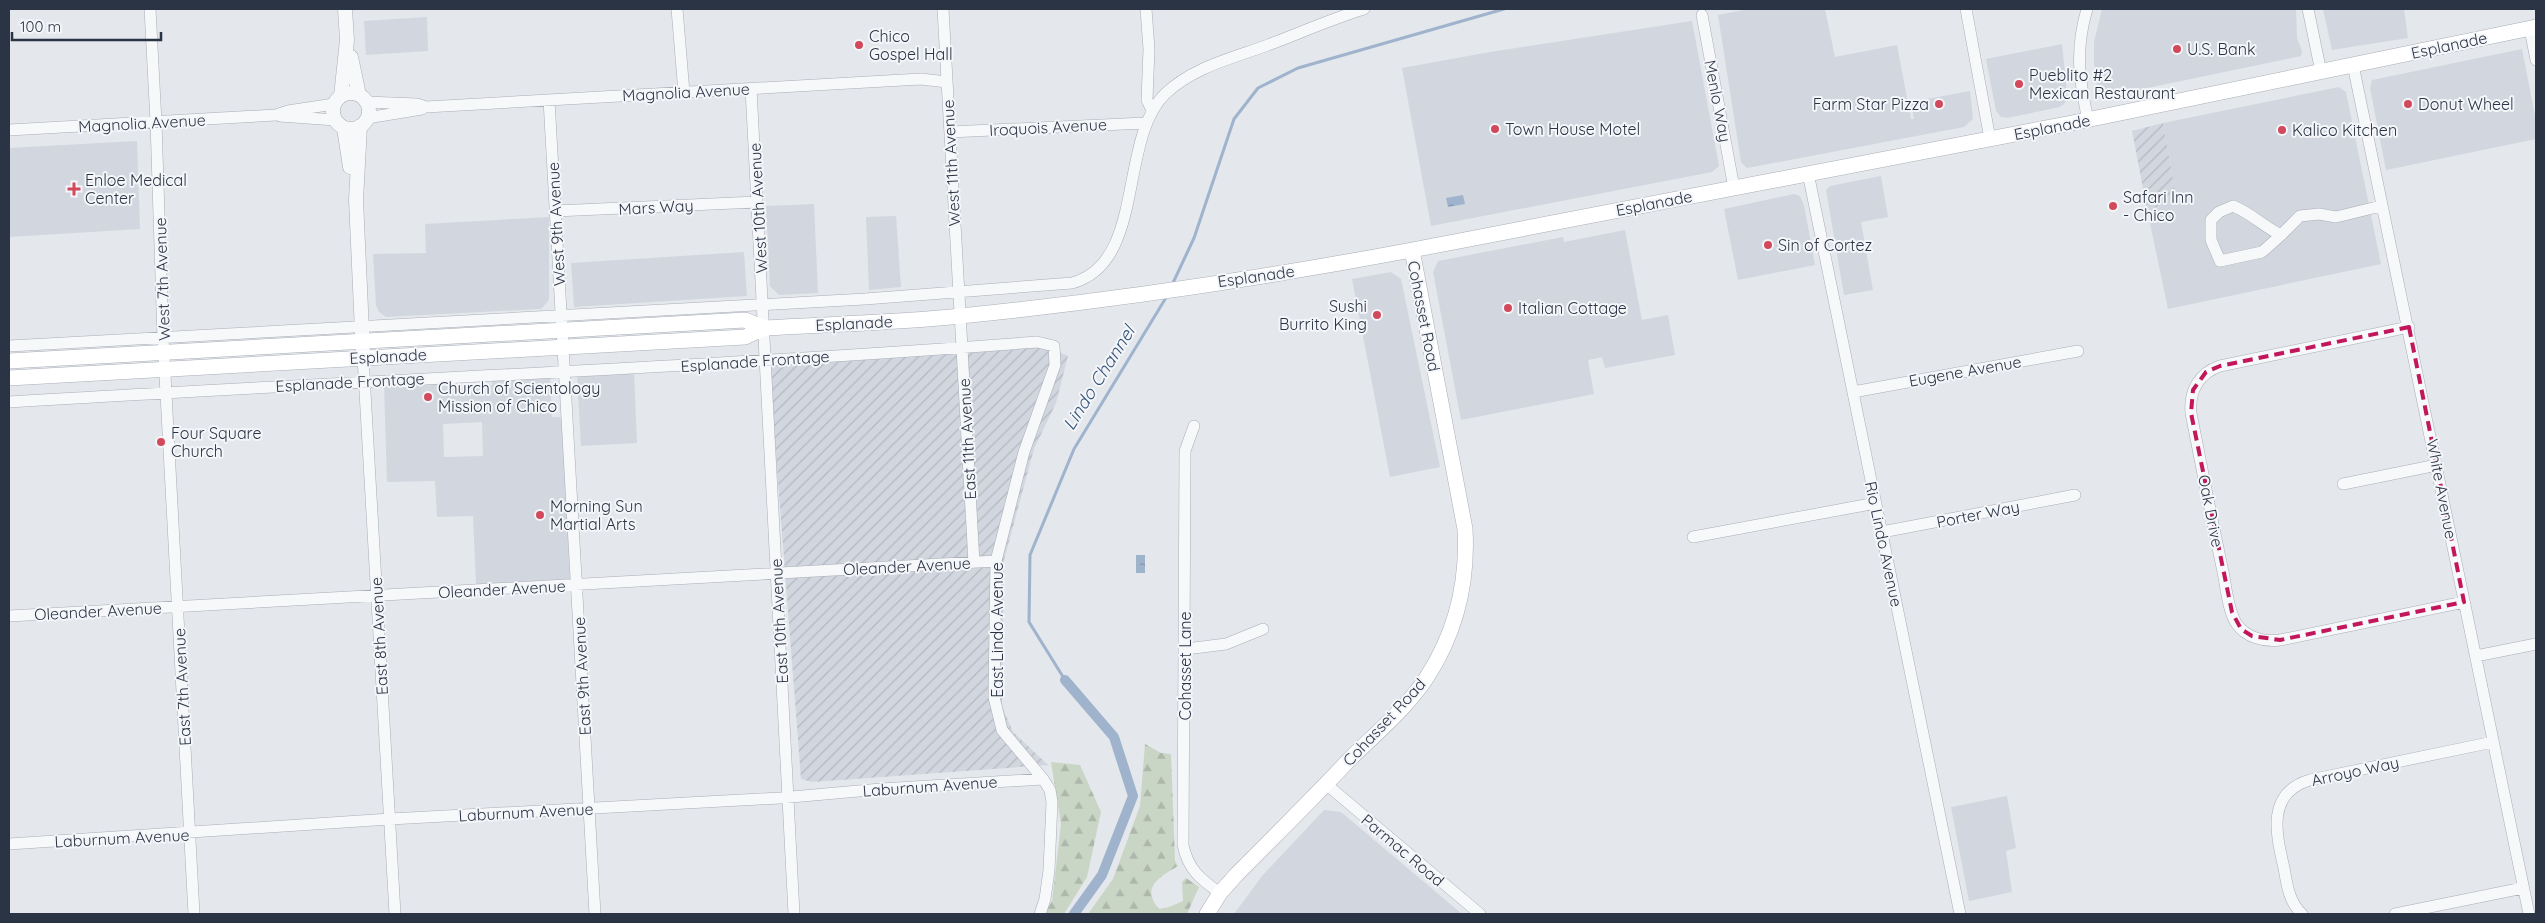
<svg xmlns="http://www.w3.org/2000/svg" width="2545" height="923" font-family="Quicksand,sans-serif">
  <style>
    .built { fill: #d2d6de; fill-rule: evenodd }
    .industrial { fill: url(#industrial-furrows) }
    .forest { fill: url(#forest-firs) }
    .water { fill: url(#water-ripples) }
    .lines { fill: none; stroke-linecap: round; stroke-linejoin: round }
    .stream { stroke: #9fb4cc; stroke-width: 3 }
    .canal { stroke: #9fb4cc; stroke-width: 10 }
    .minor-casing { stroke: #a9aeb7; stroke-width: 12 }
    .tertiary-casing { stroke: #a9aeb7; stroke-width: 15 }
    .secondary-casing { stroke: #a9aeb7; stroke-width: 16 }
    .minor { stroke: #f7f8fa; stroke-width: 11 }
    .tertiary { stroke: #f7f8fa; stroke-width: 14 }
    .secondary { stroke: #fff; stroke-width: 15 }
    .marked { fill: none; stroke: #c2185b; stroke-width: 4; stroke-dasharray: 10 6; stroke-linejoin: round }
    .poi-dot { fill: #d1495b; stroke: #f4f6f9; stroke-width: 2 }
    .labels { text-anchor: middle; stroke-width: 4; stroke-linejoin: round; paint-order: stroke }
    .poi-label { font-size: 16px; fill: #2b3445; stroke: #f4f6f9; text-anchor: start }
    .street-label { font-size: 16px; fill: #2b3445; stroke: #f4f6f9 }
    .water-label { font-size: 18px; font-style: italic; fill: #34527a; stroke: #f4f6f9 }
  </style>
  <defs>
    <pattern id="industrial-furrows" width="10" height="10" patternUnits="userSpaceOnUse" patternTransform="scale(1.25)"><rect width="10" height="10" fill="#d2d6de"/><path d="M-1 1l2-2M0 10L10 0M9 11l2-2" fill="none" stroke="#b4b8c0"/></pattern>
    <pattern id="forest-firs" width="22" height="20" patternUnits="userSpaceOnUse" patternTransform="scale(1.25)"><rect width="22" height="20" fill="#c9d6c5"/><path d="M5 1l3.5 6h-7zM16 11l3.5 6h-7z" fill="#adb8ab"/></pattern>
    <pattern id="water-ripples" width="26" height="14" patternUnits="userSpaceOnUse" patternTransform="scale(1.25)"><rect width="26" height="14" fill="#9fb4cc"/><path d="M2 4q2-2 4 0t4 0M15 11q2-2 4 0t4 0" fill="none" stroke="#8293a7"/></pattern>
  </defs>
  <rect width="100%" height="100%" fill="#e4e7ec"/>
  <path class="built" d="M 1749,9 L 1825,9 L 1835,57 L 1897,45 L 1911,119 L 1914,119 L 1911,102 L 1970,91 L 1973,119 L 1964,127 L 1747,168 L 1741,162 L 1718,15 Z
    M 2102,9 L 2296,9 L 2297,38 L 2302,51 L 2301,56 L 2109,96 L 2100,92 L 2097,88 L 2094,62 L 2094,42 Z
    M 2323,9 L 2404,9 L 2408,38 L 2332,50 Z
    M 427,17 L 428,51 L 366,55 L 364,21 Z
    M 1692,21 L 1719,166 L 1712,172 L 1431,226 L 1402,68 L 1490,52 Z
    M 2062,44 L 2067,93 L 2066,102 L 2060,107 L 2007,118 L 2001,117 L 1996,111 L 1986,59 Z
    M 2522,49 L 2536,121 L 2536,139 L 2386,170 L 2370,88 L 2372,80 Z
    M 2339,87 L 2346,92 L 2381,264 L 2168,309 L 2147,209 L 2177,202 L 2163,123 Z
    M 137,141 L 140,229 L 9,237 L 9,148 Z
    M 1881,176 L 1888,217 L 1861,222 L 1873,290 L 1844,295 L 1826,190 L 1830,186 Z
    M 1794,194 L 1800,196 L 1804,205 L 1815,265 L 1738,280 L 1724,209 Z
    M 814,204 L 818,293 L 779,295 L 770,286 L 766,206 Z
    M 896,216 L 901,287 L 869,290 L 866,217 Z
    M 549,217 L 549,300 L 541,309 L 386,317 L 379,312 L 376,305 L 373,254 L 426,253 L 425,224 Z
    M 1625,230 L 1642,320 L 1668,315 L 1675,355 L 1605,368 L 1602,357 L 1588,360 L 1594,394 L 1461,420 L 1433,272 L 1438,261 L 1563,237 L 1564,242 Z
    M 744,252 L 747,296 L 574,307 L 571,263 Z
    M 1391,272 L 1401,279 L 1440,467 L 1390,477 L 1352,279 Z
    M 634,373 L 637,443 L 581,446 L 577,376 Z
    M 550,377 L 552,417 L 562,417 L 570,580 L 476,584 L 473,516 L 437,517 L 435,481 L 387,482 L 384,385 L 442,382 L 442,386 L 492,385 L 492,380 ZM 482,422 L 483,456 L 444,457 L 443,424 Z
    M 2007,796 L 2016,848 L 2006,851 L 2012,892 L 1969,901 L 1951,807 Z
    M 1324,810 L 1341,812 L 1462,914 L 1234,914 L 1262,876 Z"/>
  <path class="industrial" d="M 2163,123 L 2177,202 L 2147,209 L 2132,131 Z
    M 1024,346 L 1047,347 L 1068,356 L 1056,403 L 1034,449 L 1004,560 L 1002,706 L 1013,732 L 1048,765 L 812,782 L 801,779 L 769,364 Z"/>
  <path class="forest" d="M 1145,744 L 1161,753 L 1171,754 L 1175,861 L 1178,866 C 1160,877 1140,887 1159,909 C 1167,909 1176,904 1183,901 L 1182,882 L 1186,878 L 1199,887 L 1187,914 L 1088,914 L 1113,879 L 1140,806 Z
    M 1051,762 L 1080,765 L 1101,812 L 1087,877 L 1064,914 L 1045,914 L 1052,901 L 1061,824 Z"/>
  <path class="water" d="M 1463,195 L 1465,204 L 1448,207 L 1446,198 Z
    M 1136,555 L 1145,555 L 1145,573 L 1136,573 Z"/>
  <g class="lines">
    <path class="stream" d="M 1172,285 L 1194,238 L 1234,119 L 1258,88 L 1298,68 L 1504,9
      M 1065,680 L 1029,622 L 1030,555 L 1074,449 L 1167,296"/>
    <path class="canal" d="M 1065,680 L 1114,737 L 1133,796 L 1102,875 L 1074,914"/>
    <g class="minor-casing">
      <path id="minor" d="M 150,9 L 156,122 L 163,338 L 194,914
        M 677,9 L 684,93
        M 943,9 L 974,563
        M 1146,9 L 1149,49 L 1147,100 L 1152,110
        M 1966,9 L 1990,139
        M 2087,9 C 2075,50 2079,79 2088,120
        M 2308,9 L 2321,72
        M 1702,15 L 1734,188
        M 2530,29 L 2536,60
        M 2353,65 L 2529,914
        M 751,89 L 794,914
        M 549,100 L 595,914
        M 366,102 L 417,104 L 426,107 L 921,79 L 947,82
        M 280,116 L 335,120
        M 367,118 L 422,109
        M 9,130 L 276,115 L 288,111 L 334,104
        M 950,132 L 1145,123
        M 1808,173 L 1960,914
        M 2233,206 C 2251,213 2264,227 2281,235 L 2262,252 L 2220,261 L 2211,240 L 2211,220 L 2219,212 Z
        M 555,211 L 757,202
        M 2281,235 L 2300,216 L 2319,214 L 2336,217 L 2381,206
        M 2409,327 L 2220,366 C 2199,373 2189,391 2191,413 C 2201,464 2211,516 2222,567 C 2226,584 2227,608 2236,623 C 2246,638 2264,642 2280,640 L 2464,602
        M 9,346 L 865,299 L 1072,283 C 1146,263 1118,140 1165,94 C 1193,67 1233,58 1268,45 C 1300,33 1331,19 1364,9
        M 363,357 L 395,914
        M 1853,392 L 2078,351
        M 9,402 C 351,381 695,368 1037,342 L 1054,346 L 1055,365 L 1024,452 L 996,561 L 994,697 L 1002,730 L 1043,779 L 1050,790 L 1052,802 L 1049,870 L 1045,899 L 1040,914
        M 1194,426 L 1185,451 L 1183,845 C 1188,869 1200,879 1220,893
        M 2343,484 L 2437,465
        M 1882,532 L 2075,495
        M 1693,537 L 1876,503
        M 9,616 L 996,561
        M 1186,649 L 1226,644 L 1263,629
        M 2476,656 L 2536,644
        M 1326,784 L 1480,914
        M 9,844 L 390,819 L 780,798 L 881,789 L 1043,779
        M 2302,914 C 2289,902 2287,885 2284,868 C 2276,834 2266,793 2310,780 L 2493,742
        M 2395,914 L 2523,888"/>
    </g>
    <g class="tertiary-casing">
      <path id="tertiary" d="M 351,57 L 359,95
        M333 111a18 18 0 1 1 36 0a18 18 0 1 1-36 0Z
        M 341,96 L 347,40 L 345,9
        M 360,126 L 356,200 L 363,353
        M 344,128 L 350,167"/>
    </g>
    <g class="secondary-casing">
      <path id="secondary" d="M 9,361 L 745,320 L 764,328
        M 9,378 L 745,337 L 764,328 C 829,324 895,323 960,316 C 1111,301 1263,278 1412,250 L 2072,123 L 2536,27
        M 1207,914 L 1220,893 L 1237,874 C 1275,836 1312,799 1349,760 C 1375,734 1407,708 1427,677 C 1456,632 1468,581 1465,529 L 1412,250"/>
    </g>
    <use href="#minor" class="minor"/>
    <use href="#tertiary" class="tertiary"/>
    <use href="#secondary" class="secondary"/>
  </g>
  <path class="marked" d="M 2409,327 L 2464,602 L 2280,640 L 2252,636 L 2241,629 L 2232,612 L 2191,413 L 2193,390 L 2206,372 L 2220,366 Z"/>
  <g class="poi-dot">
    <circle cx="859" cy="45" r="5"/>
    <circle cx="2177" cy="49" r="5"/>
    <circle cx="2019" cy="84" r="5"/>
    <circle cx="1939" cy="104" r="5"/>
    <circle cx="2408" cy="104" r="5"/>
    <circle cx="1495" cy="129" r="5"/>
    <circle cx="2282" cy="130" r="5"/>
    <path d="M71.5 181.5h5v5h5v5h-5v5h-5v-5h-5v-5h5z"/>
    <circle cx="2113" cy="206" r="5"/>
    <circle cx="1768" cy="245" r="5"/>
    <circle cx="1508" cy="308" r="5"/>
    <circle cx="1377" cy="315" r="5"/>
    <circle cx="428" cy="397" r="5"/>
    <circle cx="161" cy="442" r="5"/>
    <circle cx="540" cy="515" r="5"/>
  </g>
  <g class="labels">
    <g class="poi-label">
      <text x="869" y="42">Chico<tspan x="869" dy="18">Gospel Hall</tspan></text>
      <text x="2187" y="55">U.S. Bank</text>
      <text x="2029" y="81">Pueblito #2<tspan x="2029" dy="18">Mexican Restaurant</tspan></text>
      <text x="1929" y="110" text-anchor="end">Farm Star Pizza</text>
      <text x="2418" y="110">Donut Wheel</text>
      <text x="1505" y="135">Town House Motel</text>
      <text x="2292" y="136">Kalico Kitchen</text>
      <text x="85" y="186">Enloe Medical<tspan x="85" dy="18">Center</tspan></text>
      <text x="2123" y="203">Safari Inn<tspan x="2123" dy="18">- Chico</tspan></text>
      <text x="1778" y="251">Sin of Cortez</text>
      <text x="1367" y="312" text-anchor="end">Sushi<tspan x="1367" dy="18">Burrito King</tspan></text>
      <text x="1518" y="314">Italian Cottage</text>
      <text x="438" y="394">Church of Scientology<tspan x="438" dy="18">Mission of Chico</tspan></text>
      <text x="171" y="439">Four Square<tspan x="171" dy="18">Church</tspan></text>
      <text x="550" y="512">Morning Sun<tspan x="550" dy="18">Martial Arts</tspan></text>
    </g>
    <g class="street-label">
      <text transform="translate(2449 45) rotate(-12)" y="6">Esplanade</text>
      <text transform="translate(686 92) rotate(-3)" y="6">Magnolia Avenue</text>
      <text transform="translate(1718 101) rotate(79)" y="6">Menlo Way</text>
      <text transform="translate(142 123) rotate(-3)" y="6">Magnolia Avenue</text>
      <text transform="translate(1048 127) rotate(-3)" y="6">Iroquois Avenue</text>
      <text transform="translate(2052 127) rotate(-11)" y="6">Esplanade</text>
      <text transform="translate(951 163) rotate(-93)" y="6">West 11th Avenue</text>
      <text transform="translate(1654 203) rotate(-11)" y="6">Esplanade</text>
      <text transform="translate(656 207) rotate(-3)" y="6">Mars Way</text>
      <text transform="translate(758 208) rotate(-93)" y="6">West 10th Avenue</text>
      <text transform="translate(556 224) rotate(-93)" y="6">West 9th Avenue</text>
      <text transform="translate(1256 276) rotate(-8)" y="6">Esplanade</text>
      <text transform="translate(162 279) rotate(-92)" y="6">West 7th Avenue</text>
      <text transform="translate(1424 316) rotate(79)" y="6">Cohasset Road</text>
      <text transform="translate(854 323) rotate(-3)" y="6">Esplanade</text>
      <text transform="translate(388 356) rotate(-3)" y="6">Esplanade</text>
      <text transform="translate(755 361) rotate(-4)" y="6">Esplanade Frontage</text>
      <text transform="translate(1965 371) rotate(-10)" y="6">Eugene Avenue</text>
      <text transform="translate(350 382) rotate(-3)" y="6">Esplanade Frontage</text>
      <text transform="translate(967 439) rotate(-93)" y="6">East 11th Avenue</text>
      <text transform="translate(2442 489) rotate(79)" y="6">White Avenue</text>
      <text transform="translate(2211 511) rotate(79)" y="6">Oak Drive</text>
      <text transform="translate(1978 514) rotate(-11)" y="6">Porter Way</text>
      <text transform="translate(1884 544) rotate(78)" y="6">Rio Lindo Avenue</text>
      <text transform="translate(907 566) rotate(-3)" y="6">Oleander Avenue</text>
      <text transform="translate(502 589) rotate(-3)" y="6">Oleander Avenue</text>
      <text transform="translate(98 611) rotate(-3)" y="6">Oleander Avenue</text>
      <text transform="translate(779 621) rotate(-93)" y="6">East 10th Avenue</text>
      <text transform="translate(997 630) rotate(-90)" y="6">East Lindo Avenue</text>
      <text transform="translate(379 636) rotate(-93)" y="6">East 8th Avenue</text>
      <text transform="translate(1185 666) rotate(-90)" y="6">Cohasset Lane</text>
      <text transform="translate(582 676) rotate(-93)" y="6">East 9th Avenue</text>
      <text transform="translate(182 687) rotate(-93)" y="6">East 7th Avenue</text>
      <text transform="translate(1384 722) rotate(-47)" y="6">Cohasset Road</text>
      <text transform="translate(2355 771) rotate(-12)" y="6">Arroyo Way</text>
      <text transform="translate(930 786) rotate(-4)" y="6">Laburnum Avenue</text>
      <text transform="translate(526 812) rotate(-3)" y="6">Laburnum Avenue</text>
      <text transform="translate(122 838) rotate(-3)" y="6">Laburnum Avenue</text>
      <text transform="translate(1403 850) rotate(40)" y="6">Parmac Road</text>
    </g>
    <g class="water-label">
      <text transform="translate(1099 378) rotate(-58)" y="6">Lindo Channel</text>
    </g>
  </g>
  <rect width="2545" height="923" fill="none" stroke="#2b3445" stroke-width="20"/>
  <path d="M12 32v8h149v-8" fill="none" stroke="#2b3445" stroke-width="2.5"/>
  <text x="20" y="32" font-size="15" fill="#2b3445" stroke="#f4f6f9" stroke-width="4" paint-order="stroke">100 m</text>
</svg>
